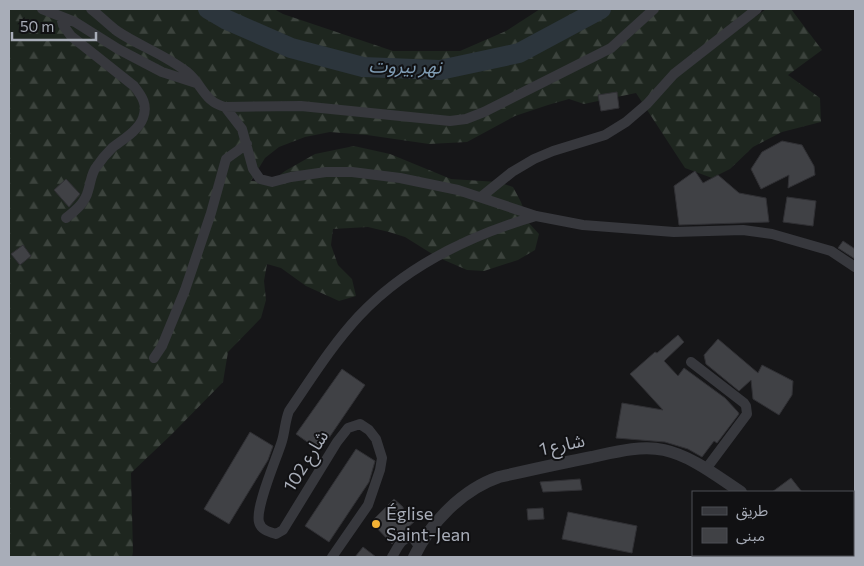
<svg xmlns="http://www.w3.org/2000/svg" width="864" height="566" font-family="Commissioner,'Noto Sans Arabic',sans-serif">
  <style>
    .forest { fill: url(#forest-firs) }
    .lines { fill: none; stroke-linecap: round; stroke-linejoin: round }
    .river { stroke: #2c353c; stroke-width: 20 }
    .building { fill: #404145; stroke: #303034 }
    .minor { stroke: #37383d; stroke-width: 10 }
    .tertiary { stroke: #37383d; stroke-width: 12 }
    .poi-dot { fill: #f2b134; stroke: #111113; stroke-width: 2 }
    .labels { text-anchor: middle; stroke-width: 4; stroke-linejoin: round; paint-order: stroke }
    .street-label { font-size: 18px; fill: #a8adb8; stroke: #111113 }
    .poi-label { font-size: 18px; fill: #a8adb8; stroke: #111113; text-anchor: start }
    .water-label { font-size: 19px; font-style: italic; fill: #7f9bb3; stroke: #111113 }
  </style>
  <defs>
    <pattern id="forest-firs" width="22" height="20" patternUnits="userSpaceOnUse" patternTransform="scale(1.25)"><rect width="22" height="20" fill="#1e261f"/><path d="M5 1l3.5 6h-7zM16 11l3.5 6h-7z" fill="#3c433d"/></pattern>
  </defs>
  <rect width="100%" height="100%" fill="#161618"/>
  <path class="forest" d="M 9,9 L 274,9 L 283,14 L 393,51 L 460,51 L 506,31 L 540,9 L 749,9 L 755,17 L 766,9 L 791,9 L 822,50 L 788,75 L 820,98 L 821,122 L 782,132 L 753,147 L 730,169 L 712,178 L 685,168 L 636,93 L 584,104 L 569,99 L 548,105 L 515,116 L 467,142 L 429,144 L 367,135 L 330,132 L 305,137 L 279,147 L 265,158 L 251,181 L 271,182 L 285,171 L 315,154 L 354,146 L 390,154 L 451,179 L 498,182 L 513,187 L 521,202 L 528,222 L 539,234 L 535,250 L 518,260 L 484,271 L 467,270 L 437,257 L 405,237 L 389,232 L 368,227 L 333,229 L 331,245 L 338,265 L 352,279 L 356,296 L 339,301 L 306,286 L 281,268 L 267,264 L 264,281 L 266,300 L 261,318 L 228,352 L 223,382 L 172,434 L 131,473 L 133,552 L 132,557 L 9,557 Z"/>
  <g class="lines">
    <path class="river" d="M 208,9 L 225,19 L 291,48 L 363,67 L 440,70 L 519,53 L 601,9"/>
  </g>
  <path class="building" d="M 617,92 L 619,108 L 601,111 L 598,95 Z
    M 782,141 L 802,145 L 814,166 L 815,175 L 788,188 L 789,175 L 761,189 L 751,169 L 762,152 Z
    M 695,171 L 703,183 L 718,175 L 739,193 L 766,198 L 769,222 L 679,225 L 674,186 Z
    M 66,179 L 80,194 L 69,207 L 54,190 Z
    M 787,197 L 816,201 L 813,226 L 783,222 Z
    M 843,241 L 855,249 L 855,259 L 838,248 Z
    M 23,245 L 31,256 L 20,265 L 11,254 Z
    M 678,335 L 684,342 L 664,361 L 678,376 L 684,368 L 725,398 L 738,412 L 739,414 L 717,443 L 714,441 L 702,457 L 688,449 L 665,442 L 616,438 L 622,403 L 663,410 L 630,374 L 655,352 L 657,353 Z
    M 718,339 L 758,373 L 762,365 L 793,381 L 792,395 L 779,415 L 753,399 L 751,380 L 739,391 L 706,364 L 704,355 Z
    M 342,369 L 365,385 L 320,451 L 296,434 Z
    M 250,432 L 273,446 L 268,460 L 229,524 L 204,509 Z
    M 356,449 L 375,461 L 369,482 L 329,542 L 305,526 Z
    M 791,478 L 802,492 L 772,492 Z
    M 580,479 L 582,490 L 543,492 L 540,482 Z
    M 394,499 L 403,507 L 404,514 L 414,512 L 415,521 L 398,536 L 392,544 L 371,522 Z
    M 543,508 L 544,519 L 528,520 L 527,509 Z
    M 568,512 L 637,526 L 632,553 L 562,539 Z
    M 363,547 L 376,557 L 355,557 Z"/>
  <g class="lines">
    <path class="minor" d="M 42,9 L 75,22 L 118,49 L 162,72 L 196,83
      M 91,9 C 100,16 108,24 117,31 C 139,46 166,55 187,72 C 202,84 204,102 225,107 L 301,106 L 450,121 L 466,119 L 484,112 L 611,48 L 654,9
      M 61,17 L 63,25 L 71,36 L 134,86 C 142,96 148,105 143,118 C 138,131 122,140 112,148 C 107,153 101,160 97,166 C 91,173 91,182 88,191 C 85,203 75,211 66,218
      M 225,107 L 242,129 L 253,169 L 260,179 L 272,182 L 291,177 L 326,172 L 352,172 L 400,178 L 458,190 L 536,216 L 583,225 L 674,232 L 743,230 L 772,234 L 831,251 L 855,267
      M 481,197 L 512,172 L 534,159 L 553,151 L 605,135 L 626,122 L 647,104 L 674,74 L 757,9
      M 154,358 L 162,346 L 185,290 L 211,213 L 226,159 L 247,144
      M 691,362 L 744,403 L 746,406 L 747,414 L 706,469
      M 332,557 L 368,505 L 380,470 L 382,458 L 376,439 L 369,430 L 360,424 L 348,428 L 337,442 L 283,530 L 276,534 C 269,532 261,530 259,522 C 255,507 277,458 282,441 C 285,431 285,421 289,411 C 311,379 332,345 359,316 C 406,266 471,235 536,216
      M 392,557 C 397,549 401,537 412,537 L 419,546"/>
    <path class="tertiary" d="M 833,555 L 837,557
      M 414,557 C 430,523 463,489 499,477 C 530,470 561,463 592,457 C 615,452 641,445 664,450 C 692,456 718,477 741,492"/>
  </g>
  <circle class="poi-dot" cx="376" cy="524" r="5"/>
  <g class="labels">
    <g class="street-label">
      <text transform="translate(562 445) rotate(-12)" y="6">شارع 1</text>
      <text transform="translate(306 461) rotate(-58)" y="6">شارع 102</text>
    </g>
    <g class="poi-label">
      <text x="386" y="520">Église<tspan x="386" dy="21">Saint-Jean</tspan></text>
    </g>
    <g class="water-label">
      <text transform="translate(405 66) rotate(1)" y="7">نهر بيروت</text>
    </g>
  </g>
  <rect width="864" height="566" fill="none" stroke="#a8adb8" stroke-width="20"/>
  <rect x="692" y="491" width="162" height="65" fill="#111113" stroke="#4d4f55"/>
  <rect x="702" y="507" width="25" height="8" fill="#37383d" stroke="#4d4f55"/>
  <text x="736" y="516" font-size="15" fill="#a8adb8">طريق</text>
  <rect x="702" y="528" width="25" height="15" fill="#404145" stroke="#4d4f55"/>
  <text x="736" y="541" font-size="15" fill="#a8adb8">مبنى</text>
  <path d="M12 32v8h84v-8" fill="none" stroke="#a8adb8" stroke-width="2.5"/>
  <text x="20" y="32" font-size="15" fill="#a8adb8" stroke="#111113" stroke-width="4" paint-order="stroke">50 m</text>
</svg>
